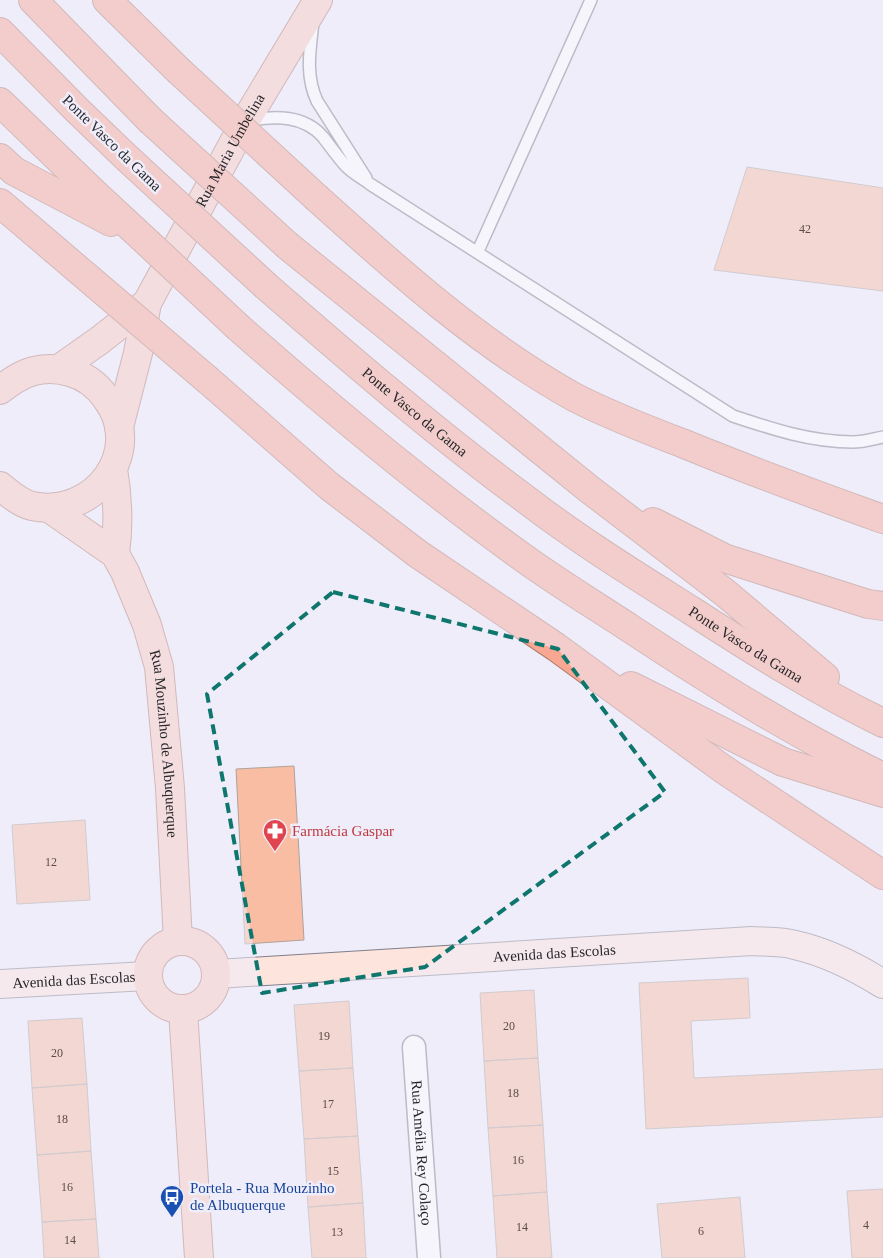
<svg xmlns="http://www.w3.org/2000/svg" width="883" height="1258" font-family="Georgia,serif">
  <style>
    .building { fill: #f9bda3; stroke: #aea29c }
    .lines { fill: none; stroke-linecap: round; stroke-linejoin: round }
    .lane-casing { stroke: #807e89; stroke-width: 14 }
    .street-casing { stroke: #807e89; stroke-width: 25 }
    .secondary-casing { stroke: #807e89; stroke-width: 30 }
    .primary-casing { stroke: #ae7a6e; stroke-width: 30 }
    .highway-casing { stroke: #ae7a6e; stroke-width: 30 }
    .lane { stroke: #fff; stroke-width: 11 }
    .street { stroke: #fff; stroke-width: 22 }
    .secondary { stroke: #fde5de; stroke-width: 28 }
    .primary { stroke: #facabe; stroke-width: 28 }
    .highway { stroke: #f7a792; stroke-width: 28 }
    .highway-bridge-casing { stroke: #ae7a6e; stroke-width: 30; stroke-linecap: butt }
    .highway-bridge { stroke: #f7a792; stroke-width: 28 }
    .marked { fill: none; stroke: #0f766e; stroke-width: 4; stroke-dasharray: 10 6; stroke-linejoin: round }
    .labels { text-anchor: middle; stroke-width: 5; stroke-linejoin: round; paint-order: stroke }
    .number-label { font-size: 12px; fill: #5c4c48 }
    .street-label { font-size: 15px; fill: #27262a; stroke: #efedf9 }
    .health-label { font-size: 15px; fill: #be3a42; stroke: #efedf9; text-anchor: start }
    .transit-label { font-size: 15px; fill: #164399; stroke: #efedf9; text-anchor: start }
  </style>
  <rect width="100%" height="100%" fill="#efedf9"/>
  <path class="building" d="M 747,167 L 883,188 L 883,291 L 714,270 Z
    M 294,766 L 304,940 L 245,944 L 236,769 Z
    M 85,820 L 90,900 L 17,904 L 12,825 Z
    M 748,978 L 750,1018 L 691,1021 L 694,1078 L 883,1069 L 883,1117 L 646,1129 L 639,983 Z
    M 534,990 L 538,1058 L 484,1061 L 480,993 Z
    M 349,1001 L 353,1068 L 299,1071 L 294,1005 Z
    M 82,1018 L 87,1084 L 32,1088 L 28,1021 Z
    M 538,1058 L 543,1125 L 488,1128 L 484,1061 Z
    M 353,1068 L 358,1136 L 304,1139 L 299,1071 Z
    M 87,1084 L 91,1151 L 37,1155 L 32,1088 Z
    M 543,1125 L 547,1192 L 493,1196 L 488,1128 Z
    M 358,1136 L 363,1203 L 308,1207 L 304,1139 Z
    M 91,1151 L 96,1219 L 42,1222 L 37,1155 Z
    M 883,1189 L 883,1258 L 852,1258 L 847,1191 Z
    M 547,1192 L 552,1258 L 497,1258 L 493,1196 Z
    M 740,1197 L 745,1258 L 662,1258 L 657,1204 Z
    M 363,1203 L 366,1258 L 312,1258 L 308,1207 Z
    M 96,1219 L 99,1258 L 44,1258 L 42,1222 Z"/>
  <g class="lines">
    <g class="lane-casing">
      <path id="lane" d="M 313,22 C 310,50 305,75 317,101 L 366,178
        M 250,120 C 276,116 304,115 323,137 C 330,146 337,156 345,165 C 351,172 362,178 370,184 L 733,416 C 772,429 811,442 853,442 C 863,442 873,439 883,437
        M 478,251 L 591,0"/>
    </g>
    <g class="street-casing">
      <g id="street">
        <path id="s1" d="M 414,1047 L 429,1258"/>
      </g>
    </g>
    <g class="secondary-casing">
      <g id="secondary">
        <path id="s2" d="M 217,974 L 752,941 C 766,942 781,941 795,945 C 826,952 856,967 883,984"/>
        <path id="s3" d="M 0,984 L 147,976"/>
      </g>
    </g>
    <g class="primary-casing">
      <g id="primary">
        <path d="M 59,369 L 100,340 L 147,303"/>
        <path d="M 0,390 C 22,372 42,364 70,372 C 85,376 97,385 106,398 C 146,450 95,519 32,506 C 20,503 10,494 0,486"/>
        <path id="s4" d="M 119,427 L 138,353 L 147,303 L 246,120 L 318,0"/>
        <path d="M 113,469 C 118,498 119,525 115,554"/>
        <path id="s5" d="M 49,508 L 115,554 L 125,572 L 147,625 L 159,667 L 170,788 L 178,941"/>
        <circle cx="182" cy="975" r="34"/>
        <path d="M 183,1010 L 199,1258"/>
      </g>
    </g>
    <g class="highway-casing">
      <g id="highway">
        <path d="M 33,0 L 150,120"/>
        <path d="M 107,0 L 178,70"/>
        <path d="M 0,32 L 77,110 L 127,158"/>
        <path d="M 0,102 L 93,192 L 148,243"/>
        <path d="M 0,158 L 14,171 L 111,222"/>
        <path d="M 318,199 C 398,271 479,344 574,397 C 609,415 645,429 682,443 C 748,470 816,495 883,519"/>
        <path d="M 0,203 L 54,249"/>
        <path d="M 288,246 L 589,489 L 724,592 L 825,677"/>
        <path id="s6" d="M 266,286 C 351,360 437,434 528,501 C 580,541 637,576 692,611 C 754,651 817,691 883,723"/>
        <path d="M 239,328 C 331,409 426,488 525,559 C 560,584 596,606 631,629 C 713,683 795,734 883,777"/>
        <path d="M 209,381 L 329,486 L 418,554 L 556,647 L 723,769 L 883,875"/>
        <path d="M 653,522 L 724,558 L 868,604 L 883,606"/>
        <path d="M 631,686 L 783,762 L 883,793"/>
      </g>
    </g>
    <use href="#lane" class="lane"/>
    <use href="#street" class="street"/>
    <use href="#secondary" class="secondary"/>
    <use href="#primary" class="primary"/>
    <use href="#highway" class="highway"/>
    <g class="highway-bridge-casing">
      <path id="highway-bridge" d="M 178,70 L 318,199
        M 150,120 L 288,246
        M 127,158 L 266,286
        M 148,243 L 239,328
        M 54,249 L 209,381"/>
    </g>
    <use href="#highway-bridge" class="highway-bridge"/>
  </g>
  <path d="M0 0H883V1258H0ZM 333,592 L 558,649 L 665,792 L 425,967 L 262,993 L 207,694 Z" fill="#efedf9" fill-opacity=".55" fill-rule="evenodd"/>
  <path class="marked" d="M 333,592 L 558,649 L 665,792 L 425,967 L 262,993 L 207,694 Z"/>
  <defs>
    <g id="pharmacy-pin" transform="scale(1.25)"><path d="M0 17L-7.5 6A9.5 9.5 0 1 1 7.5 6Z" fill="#e0444e" stroke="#efedf9"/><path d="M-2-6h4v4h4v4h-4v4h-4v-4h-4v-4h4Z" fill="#fff"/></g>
    <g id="bus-pin" transform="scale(1.25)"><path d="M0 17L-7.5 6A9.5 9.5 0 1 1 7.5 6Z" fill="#1a4fb4" stroke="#efedf9"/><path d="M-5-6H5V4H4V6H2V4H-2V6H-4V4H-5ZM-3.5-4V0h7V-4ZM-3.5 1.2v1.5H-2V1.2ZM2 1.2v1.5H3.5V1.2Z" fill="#fff"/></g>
  </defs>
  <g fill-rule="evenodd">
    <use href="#pharmacy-pin" x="275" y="831"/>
    <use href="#bus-pin" x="172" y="1197"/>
  </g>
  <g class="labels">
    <g class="number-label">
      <text x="805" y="233">42</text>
      <text x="51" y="866">12</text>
      <text x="509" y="1030">20</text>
      <text x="324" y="1040">19</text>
      <text x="57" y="1057">20</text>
      <text x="513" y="1097">18</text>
      <text x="328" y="1108">17</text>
      <text x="62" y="1123">18</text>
      <text x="518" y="1164">16</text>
      <text x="333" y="1175">15</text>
      <text x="67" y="1191">16</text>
      <text x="866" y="1229">4</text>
      <text x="522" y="1231">14</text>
      <text x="701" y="1235">6</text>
      <text x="337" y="1236">13</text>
      <text x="70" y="1244">14</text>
    </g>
    <g class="street-label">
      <text transform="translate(112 143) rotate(44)" y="5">Ponte Vasco da Gama</text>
      <text dy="5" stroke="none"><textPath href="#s4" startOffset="301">Rua Maria Umbelina</textPath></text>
      <text dy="5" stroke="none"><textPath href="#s6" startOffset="195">Ponte Vasco da Gama</textPath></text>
      <text dy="5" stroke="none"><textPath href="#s6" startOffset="600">Ponte Vasco da Gama</textPath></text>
      <text dy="5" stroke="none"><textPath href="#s5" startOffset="279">Rua Mouzinho de Albuquerque</textPath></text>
      <text dy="5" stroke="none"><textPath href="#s2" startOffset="338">Avenida das Escolas</textPath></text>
      <text dy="5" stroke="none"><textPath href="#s3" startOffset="74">Avenida das Escolas</textPath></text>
      <text dy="5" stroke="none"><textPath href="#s1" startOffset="106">Rua Amélia Rey Colaço</textPath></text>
    </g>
    <g class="health-label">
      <text x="292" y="836">Farmácia Gaspar</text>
    </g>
    <g class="transit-label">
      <text x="190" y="1193">Portela - Rua Mouzinho<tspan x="190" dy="17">de Albuquerque</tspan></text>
    </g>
  </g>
</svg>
